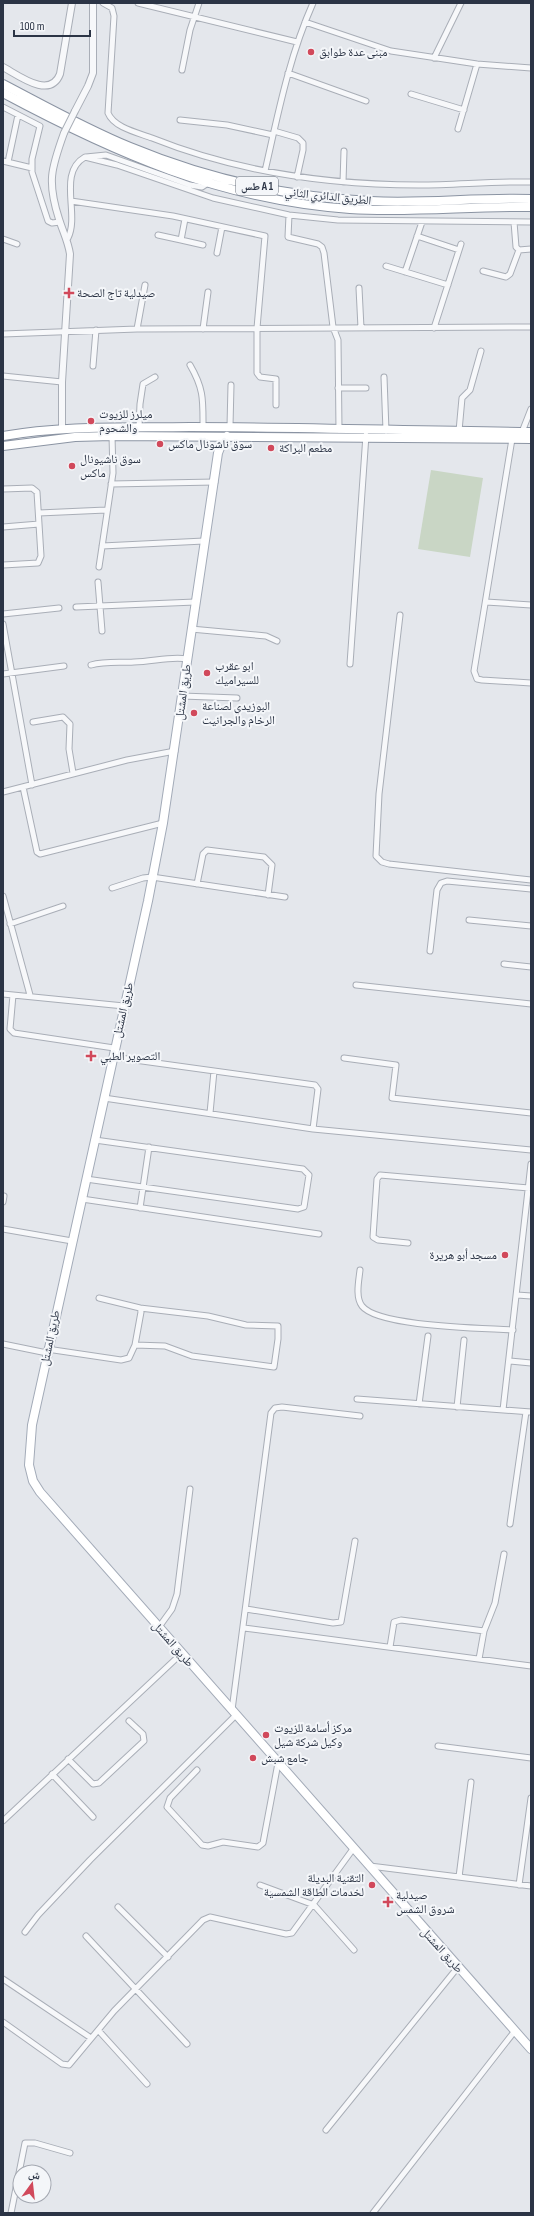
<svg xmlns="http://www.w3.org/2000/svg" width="534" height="2216" font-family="'Sofia Sans Condensed','Noto Naskh Arabic',sans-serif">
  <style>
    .park { fill: #c9d6c5 }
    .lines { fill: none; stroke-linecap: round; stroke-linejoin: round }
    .minor-casing { stroke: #a9aeb7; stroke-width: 7 }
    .tertiary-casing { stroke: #a9aeb7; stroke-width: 8 }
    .primary-casing { stroke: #a3abb8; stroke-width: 10 }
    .trunk-casing { stroke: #8b94a3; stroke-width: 10 }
    .minor { stroke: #f7f8fa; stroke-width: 5 }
    .tertiary { stroke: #f7f8fa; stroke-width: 6 }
    .primary { stroke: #fff; stroke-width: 8 }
    .trunk { stroke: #fff; stroke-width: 8 }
    .tertiary-bridge-casing { stroke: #a9aeb7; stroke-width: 8; stroke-linecap: butt }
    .tertiary-bridge { stroke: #f7f8fa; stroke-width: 6 }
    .poi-dot { fill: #d1495b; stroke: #f4f6f9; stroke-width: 1.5 }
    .labels { text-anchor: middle; stroke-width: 4; stroke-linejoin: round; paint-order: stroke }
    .shield { fill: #f4f6f9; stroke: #676e7b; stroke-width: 1 }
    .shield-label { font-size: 11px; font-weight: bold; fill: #2b3445 }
    .poi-label { font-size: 12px; fill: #2b3445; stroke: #f4f6f9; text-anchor: start }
    .street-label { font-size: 12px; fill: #2b3445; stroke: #f4f6f9 }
  </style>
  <rect width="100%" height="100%" fill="#e4e7ec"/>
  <path class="park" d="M 431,470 L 483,478 L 470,557 L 418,549 Z"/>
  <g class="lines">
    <g class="minor-casing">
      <path id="minor" d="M 103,3 L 112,8 L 114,16 L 108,113 C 114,128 139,133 152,138 C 237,172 328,185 419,185 C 456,185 494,181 531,182
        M 138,3 L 297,42
        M 305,22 L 391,51 L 477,64 L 531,68
        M 434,58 L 461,3
        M 182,70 L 190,30 L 199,3
        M 288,73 L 366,101
        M 411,94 L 464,110
        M 3,107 L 40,126 L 32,159 L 32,172 L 48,221 L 52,223 L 60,222
        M 180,120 L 227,125 L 273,135
        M 458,129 L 477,64
        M 274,131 L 298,138 L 303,143 L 303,150 L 297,177
        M 86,157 L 106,155 L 190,185 L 202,187 L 208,183
        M 3,161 L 32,168
        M 8,162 L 18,115
        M 265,171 C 278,114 289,57 313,3
        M 343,182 L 344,151
        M 71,201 L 173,216 L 265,236 L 257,328 L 257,373 L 260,377 L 276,379 L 276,405
        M 289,215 L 288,237 L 318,244 L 322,247 L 324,253 L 333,327 L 338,340 L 339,430
        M 185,219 L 181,240 L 203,245
        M 514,222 L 516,247 L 519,250 L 531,249
        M 158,235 L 181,240
        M 417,236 L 459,250
        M 68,238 C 80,214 57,173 85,157 L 117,165 L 213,198 L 289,215 L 338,220 L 531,222
        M 3,239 L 17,244
        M 217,253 L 222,227
        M 386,266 L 448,285
        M 483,271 L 506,277 L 510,274 L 519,250
        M 405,272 L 422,222
        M 359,288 L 361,328
        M 434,328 L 461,244
        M 137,329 L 145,285
        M 203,329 L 208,292
        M 3,334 L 137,329 L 531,327
        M 190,365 C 204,389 203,400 203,427
        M 93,366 L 96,330
        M 3,376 L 62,382
        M 384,377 L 386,431
        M 338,388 L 366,388
        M 230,426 L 231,385
        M 139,427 L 140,404 L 143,384 L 155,377
        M 459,431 L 462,398 L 470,390 L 481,351
        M 522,432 L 531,409
        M 512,439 L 474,671 L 477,679 L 482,680 L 531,683
        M 111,484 L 215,482
        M 3,489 L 32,488 L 37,492 L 41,556 L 38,563 L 3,565
        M 39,513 L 106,510
        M 3,527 L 39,524
        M 102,546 L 204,541
        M 99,567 L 113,473 L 112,436
        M 98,582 L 102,631
        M 486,602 L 531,605
        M 76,607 L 195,602
        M 3,614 L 59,608
        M 400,615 L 379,794 L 376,856 L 382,862 L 389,864 L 531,880
        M 3,624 L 32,785
        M 191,629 L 266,636 L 277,641
        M 350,664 L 366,435
        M 91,665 C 105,661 119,663 134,662 C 152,662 170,656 187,659
        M 3,674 L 64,666
        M 182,696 L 237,698
        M 33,722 L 63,717 L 70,724 L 69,749 L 73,773
        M 23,787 L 37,852 L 40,854 L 163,823
        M 3,792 L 127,760 L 175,751
        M 197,884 L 203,854 L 207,850 L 264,857 L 272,865 L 268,895
        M 112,888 L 143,878 L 152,877 L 285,897
        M 3,896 L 30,995
        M 469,920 L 531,926
        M 10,924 L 63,906
        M 430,951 L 437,890 L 441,883 L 447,881 L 531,889
        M 504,964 L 531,967
        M 356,985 L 531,1004
        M 3,994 L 124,1006
        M 13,995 L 10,1029 L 14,1033 L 114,1048
        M 113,1057 L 315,1085 L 318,1089 L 313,1129
        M 344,1058 L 396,1065 L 392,1098 L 531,1113
        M 104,1098 L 313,1129 L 531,1150
        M 210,1113 L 214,1071
        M 86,1179 L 298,1209 L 304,1207 L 309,1175 L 303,1169 L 95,1140
        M 82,1199 L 319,1234
        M 3,1202 L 4,1196
        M 140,1208 L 149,1147
        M 3,1229 L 72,1241
        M 408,1243 L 378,1240 L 373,1237 L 377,1179 L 380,1175 L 529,1188
        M 360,1270 C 359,1280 355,1297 362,1306 C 378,1327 485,1328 513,1330
        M 517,1295 L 531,1296
        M 3,1344 L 47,1353
        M 135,1345 L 165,1346 L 192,1356 L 274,1367 L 278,1339 L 278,1326 L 246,1325 L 208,1316 L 140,1308
        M 47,1349 L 121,1360 L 129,1358 L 135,1345 L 141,1312 L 140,1308 L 99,1298
        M 510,1361 L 531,1363
        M 357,1399 L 531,1412
        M 419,1404 L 428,1336
        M 457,1407 L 464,1340
        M 503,1410 L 531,1164
        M 510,1524 L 526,1412
        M 246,1609 L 333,1623 L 341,1622 L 355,1541
        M 159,1627 L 172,1609 L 177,1594 L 190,1489
        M 244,1628 L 531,1666
        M 390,1647 L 394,1622 L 401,1620 L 484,1631
        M 479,1659 L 484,1631 L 495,1603 L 504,1554
        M 232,1710 L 271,1413 L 275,1408 L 282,1407 L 360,1416
        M 438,1746 L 531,1758
        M 68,1759 L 93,1784 L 99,1783 L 144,1741 L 143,1734 L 129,1721
        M 197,1770 L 170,1798 L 167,1807 L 202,1845 L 208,1846 L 223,1842 L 258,1847 L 263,1843 L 278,1763
        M 52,1774 L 93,1817
        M 3,1821 L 181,1654
        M 370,1866 L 531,1886
        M 459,1877 L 471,1782
        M 260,1885 L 314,1905 L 354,1950
        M 519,1885 L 531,1798
        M 118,1907 L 168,1957
        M 25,1932 L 38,1915 L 90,1860 L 236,1715
        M 86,1936 L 187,2044
        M 3,1979 L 91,2038
        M 3,2022 L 62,2064 L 69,2065 L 114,2011 L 203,1920 L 210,1917 L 286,1934 L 292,1933 L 353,1849
        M 98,2030 L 147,2084
        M 326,2130 L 458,1967
        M 11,2213 L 25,2143 L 35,2143 L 70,2153
        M 373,2213 L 514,2032"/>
    </g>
    <g class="tertiary-casing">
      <path id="tertiary" d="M 3,67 C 18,75 50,100 60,74 L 72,3
        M 75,111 L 88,86 L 93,73 L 93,3
        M 62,430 L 62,382 L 70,254 C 68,241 63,232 59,219 C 47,182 51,169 64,133"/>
    </g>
    <g class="primary-casing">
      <path id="primary" d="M 227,436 L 222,443 L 218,453 L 163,823 L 148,901 L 32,1425 L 29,1465 L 33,1481 L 40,1492 L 531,2049"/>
    </g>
    <g class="trunk-casing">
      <path id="trunk" d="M 3,84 C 45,106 86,129 130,147 C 207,179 288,197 371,201 C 424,204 478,197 531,199
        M 3,93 C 115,153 221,200 350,209 C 410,213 471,206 531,207
        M 3,436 C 64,425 128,428 190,427 C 303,427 417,431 531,432
        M 3,446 L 75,437 L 112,436 L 531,439"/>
    </g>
    <use href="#minor" class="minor"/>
    <use href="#tertiary" class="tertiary"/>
    <use href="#primary" class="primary"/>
    <use href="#trunk" class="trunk"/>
    <g class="tertiary-bridge-casing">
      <path id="tertiary-bridge" d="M 64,133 L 75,111"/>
    </g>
    <use href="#tertiary-bridge" class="tertiary-bridge"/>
  </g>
  <g class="poi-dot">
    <circle cx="311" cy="52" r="4"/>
    <path d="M67 287h4v4h4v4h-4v4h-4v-4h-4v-4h4z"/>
    <circle cx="91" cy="421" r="4"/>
    <circle cx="160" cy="444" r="4"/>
    <circle cx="271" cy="448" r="4"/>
    <circle cx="72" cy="466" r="4"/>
    <circle cx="207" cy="673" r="4"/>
    <circle cx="194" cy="713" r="4"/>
    <path d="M89 1050h4v4h4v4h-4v4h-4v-4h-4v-4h4z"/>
    <circle cx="505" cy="1255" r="4"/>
    <circle cx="266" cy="1735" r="4"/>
    <circle cx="253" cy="1758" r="4"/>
    <circle cx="372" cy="1885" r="4"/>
    <path d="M386 1896h4v4h4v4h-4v4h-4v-4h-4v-4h4z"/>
  </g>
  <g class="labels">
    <rect class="shield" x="236" y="177" width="42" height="18" rx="3"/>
    <g class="shield-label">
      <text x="257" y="190">طس A 1</text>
    </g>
    <g class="poi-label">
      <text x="319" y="56">مبنى عدة طوابق</text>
      <text x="77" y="297">صيدلية تاج الصحة</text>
      <text x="99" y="418">ميلرز للزيوت<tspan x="99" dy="14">والشحوم</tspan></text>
      <text x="168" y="448">سوق ناشونال ماكس</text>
      <text x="279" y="452">مطعم البراكة</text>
      <text x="80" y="463">سوق ناشيونال<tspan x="80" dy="14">ماكس</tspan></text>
      <text x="215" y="670">ابو عقرب<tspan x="215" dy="14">للسيراميك</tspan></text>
      <text x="202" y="710">البوزيدي لصناعة<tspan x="202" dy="14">الرخام والجرانيت</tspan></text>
      <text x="100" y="1060">التصوير الطبي</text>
      <text x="497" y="1259" text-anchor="end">مسجد أبو هريرة</text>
      <text x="274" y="1732">مركز أسامة للزيوت<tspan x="274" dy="14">وكيل شركة شيل</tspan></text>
      <text x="261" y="1762">جامع شبش</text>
      <text x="364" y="1882" text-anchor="end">التقنية البديلة<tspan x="364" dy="14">لخدمات الطاقة الشمسية</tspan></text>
      <text x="396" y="1899">صيدلية<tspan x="396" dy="14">شروق الشمس</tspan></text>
    </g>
    <g class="street-label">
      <text transform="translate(328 196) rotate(6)" y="4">الطريق الدائري الثاني</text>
      <text transform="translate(183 692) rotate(-82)" y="4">طريق المشتل</text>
      <text transform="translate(123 1010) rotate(-77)" y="4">طريق المشتل</text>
      <text transform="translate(50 1338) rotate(-78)" y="4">طريق المشتل</text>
      <text transform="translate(173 1644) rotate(49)" y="4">طريق المشتل</text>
      <text transform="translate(442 1950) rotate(48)" y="4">طريق المشتل</text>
    </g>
  </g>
  <rect width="534" height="2216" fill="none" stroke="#2b3445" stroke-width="8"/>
  <g transform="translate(32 2184) rotate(15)"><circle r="19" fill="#f4f6f9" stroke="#a4a8b1"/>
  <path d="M0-3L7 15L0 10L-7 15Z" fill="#d1495b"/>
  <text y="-6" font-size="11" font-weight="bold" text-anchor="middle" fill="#2b3445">ش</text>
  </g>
  <path d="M14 30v6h76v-6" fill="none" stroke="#2b3445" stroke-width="2"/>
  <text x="20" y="30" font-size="12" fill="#2b3445" stroke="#f4f6f9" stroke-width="3" paint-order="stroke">100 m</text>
</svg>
